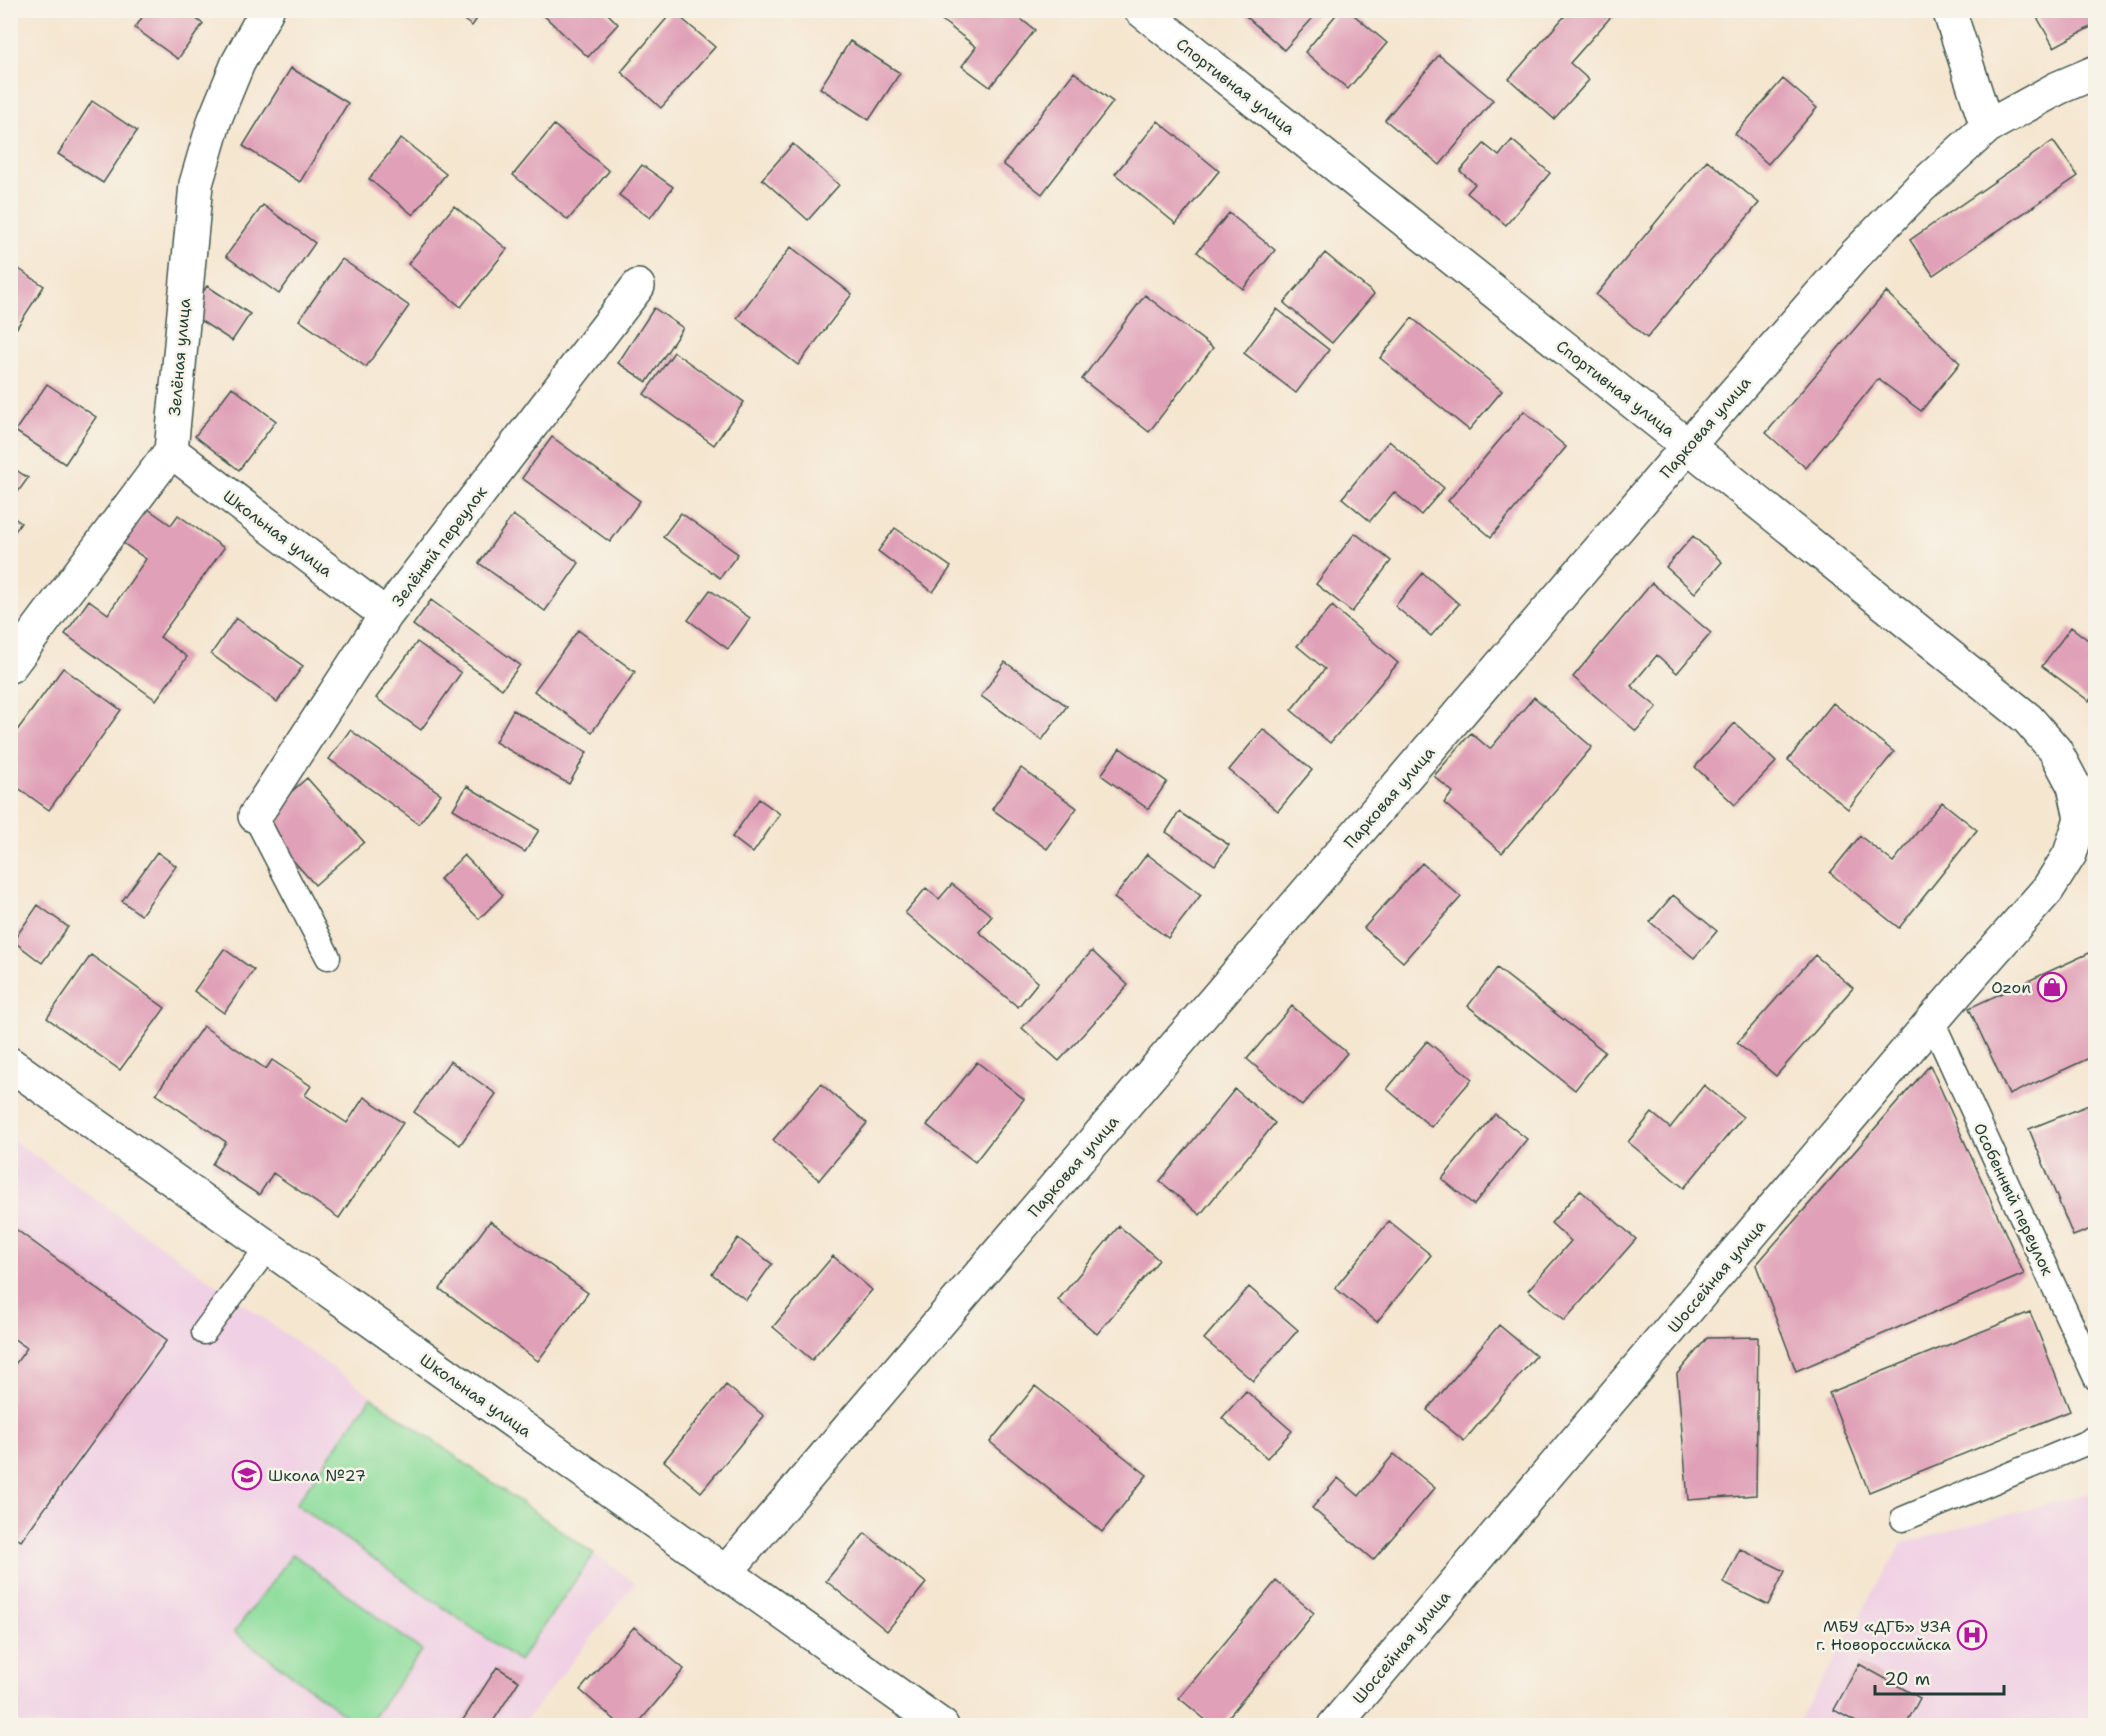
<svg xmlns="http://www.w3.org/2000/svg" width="2106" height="1736" font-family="'Shantell Sans',sans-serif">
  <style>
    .built { fill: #f0d0e4 }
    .green { fill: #8edd9c; stroke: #568d68; stroke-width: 1.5 }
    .building { fill: #e0a0b7 }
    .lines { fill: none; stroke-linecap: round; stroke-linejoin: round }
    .lane-casing { stroke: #3f564b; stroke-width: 27 }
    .street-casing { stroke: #3f564b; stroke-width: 36 }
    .lane { stroke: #fff; stroke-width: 24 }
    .street { stroke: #fff; stroke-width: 33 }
    .labels { text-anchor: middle; stroke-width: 5; stroke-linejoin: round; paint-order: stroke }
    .street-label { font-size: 16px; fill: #1f3d34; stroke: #f7f3e8 }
    .poi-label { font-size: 16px; fill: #1f3d34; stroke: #f7f3e8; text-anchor: end }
  </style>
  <rect width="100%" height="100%" fill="#f7f3e8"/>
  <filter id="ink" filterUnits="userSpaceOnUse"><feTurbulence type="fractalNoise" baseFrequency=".0167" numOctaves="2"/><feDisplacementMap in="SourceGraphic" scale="12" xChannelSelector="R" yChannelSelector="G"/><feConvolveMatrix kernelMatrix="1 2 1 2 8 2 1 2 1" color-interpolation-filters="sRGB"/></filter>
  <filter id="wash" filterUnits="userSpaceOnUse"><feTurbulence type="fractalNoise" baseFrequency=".008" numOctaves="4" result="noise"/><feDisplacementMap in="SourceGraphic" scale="24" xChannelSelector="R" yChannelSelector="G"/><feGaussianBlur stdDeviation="1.35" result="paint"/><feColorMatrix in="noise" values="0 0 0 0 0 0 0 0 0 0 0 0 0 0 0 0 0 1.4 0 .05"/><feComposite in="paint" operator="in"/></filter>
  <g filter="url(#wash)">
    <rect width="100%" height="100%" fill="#f5e6d0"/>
    <path class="built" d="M 10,1138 L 635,1583 L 522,1725 L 11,1725 Z
      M 2095,1491 L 2095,1725 L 1796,1726 L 1901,1544 Z"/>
    <path class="green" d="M 371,1397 L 594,1554 L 519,1661 L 296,1504 Z
      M 293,1554 L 422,1651 L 367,1725 L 359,1725 L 234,1632 Z"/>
    <g id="blocks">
      <path class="building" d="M 147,10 L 184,10 L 203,24 L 178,59 L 135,28 Z
        M 450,10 L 483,10 L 472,26 Z
        M 538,10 L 604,10 L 618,24 L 588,57 Z
        M 929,10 L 1009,10 L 1035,30 L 990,87 L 962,66 L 976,47 Z
        M 1239,10 L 1320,10 L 1284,50 Z
        M 1340,10 L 1348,10 L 1387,43 L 1348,89 L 1305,52 Z
        M 1570,10 L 1617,10 L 1570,63 L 1589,80 L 1554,119 L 1509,79 Z
        M 2033,10 L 2096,10 L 2096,24 L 2054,47 Z
        M 673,11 L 715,47 L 661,108 L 621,72 Z
        M 850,41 L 900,73 L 869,120 L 820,88 Z
        M 1439,55 L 1493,100 L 1440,165 L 1385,120 Z
        M 291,68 L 348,103 L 300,182 L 243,146 Z
        M 1074,72 L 1113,102 L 1042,194 L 1003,164 Z
        M 1783,79 L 1817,108 L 1768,164 L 1735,134 Z
        M 92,101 L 137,131 L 103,183 L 58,154 Z
        M 1158,121 L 1219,171 L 1176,224 L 1115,174 Z
        M 554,125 L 609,171 L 568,220 L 513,175 Z
        M 401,138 L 446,174 L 413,215 L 369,179 Z
        M 1512,140 L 1550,173 L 1506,225 L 1467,193 L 1475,184 L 1460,171 L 1484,144 L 1499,156 Z
        M 2053,141 L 2078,176 L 1933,275 L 1910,240 Z
        M 793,144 L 839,185 L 808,220 L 762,179 Z
        M 1707,160 L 1759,203 L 1647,338 L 1596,295 Z
        M 642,165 L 673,187 L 650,218 L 619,195 Z
        M 263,205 L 315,243 L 279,294 L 226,256 Z
        M 454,206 L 507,249 L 461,307 L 408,264 Z
        M 1229,213 L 1275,250 L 1243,289 L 1197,252 Z
        M 791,247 L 852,294 L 798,365 L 737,318 Z
        M 1325,253 L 1374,294 L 1332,343 L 1284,303 Z
        M 342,259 L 409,306 L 366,367 L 299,320 Z
        M 10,263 L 44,286 L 14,332 L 10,330 Z
        M 207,286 L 250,314 L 232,341 L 189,313 Z
        M 1886,292 L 1960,363 L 1921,411 L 1878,379 L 1806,468 L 1766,433 Z
        M 1145,295 L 1213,348 L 1149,432 L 1082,379 Z
        M 654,308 L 683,328 L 647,382 L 618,363 Z
        M 1277,309 L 1329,350 L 1296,393 L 1244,353 Z
        M 1412,318 L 1502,391 L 1469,430 L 1380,358 Z
        M 674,352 L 744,402 L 714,445 L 644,394 Z
        M 47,384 L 96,417 L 65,464 L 15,431 Z
        M 232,387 L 276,421 L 239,470 L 195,436 Z
        M 1524,411 L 1566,447 L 1491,537 L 1448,501 Z
        M 552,437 L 640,501 L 610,542 L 522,478 Z
        M 1389,441 L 1444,488 L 1421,515 L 1394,492 L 1370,521 L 1342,498 Z
        M 10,466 L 28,478 L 10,503 Z
        M 148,509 L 171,525 L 178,515 L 224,548 L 160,637 L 187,657 L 156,700 L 65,634 L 89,600 L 108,614 L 146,559 L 123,543 Z
        M 681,513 L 738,554 L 720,578 L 663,537 Z
        M 10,515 L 21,523 L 10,538 Z
        M 513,515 L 579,563 L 545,611 L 479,563 Z
        M 895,528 L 951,567 L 933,592 L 878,551 Z
        M 1355,533 L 1391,561 L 1352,612 L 1316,584 Z
        M 1693,536 L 1722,562 L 1695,593 L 1666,567 Z
        M 1423,573 L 1459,604 L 1431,636 L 1395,606 Z
        M 1652,583 L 1711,633 L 1677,673 L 1657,655 L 1631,686 L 1657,707 L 1636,731 L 1573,677 Z
        M 710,590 L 750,618 L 728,649 L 688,620 Z
        M 431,600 L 520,665 L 502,689 L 413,625 Z
        M 1332,606 L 1398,663 L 1330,743 L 1291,710 L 1325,669 L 1297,646 Z
        M 236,618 L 303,666 L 277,702 L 211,654 Z
        M 2071,627 L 2096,646 L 2096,692 L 2089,701 L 2042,666 Z
        M 578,630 L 635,672 L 592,732 L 534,691 Z
        M 417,642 L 461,673 L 421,730 L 376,698 Z
        M 1005,662 L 1067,706 L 1042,740 L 981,696 Z
        M 63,668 L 121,710 L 49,810 L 10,782 L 10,740 Z
        M 1534,697 L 1592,747 L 1502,853 L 1444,803 L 1453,792 L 1434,776 L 1471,733 L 1490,749 Z
        M 1833,703 L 1894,752 L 1848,809 L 1788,760 Z
        M 513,710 L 587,752 L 569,784 L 495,742 Z
        M 1735,723 L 1776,762 L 1735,805 L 1695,767 Z
        M 1263,729 L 1312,770 L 1278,811 L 1229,770 Z
        M 350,730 L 441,794 L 419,824 L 329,759 Z
        M 1120,748 L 1167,782 L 1148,809 L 1101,775 Z
        M 1021,768 L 1077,808 L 1047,849 L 992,809 Z
        M 307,778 L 364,842 L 315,885 L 258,821 Z
        M 467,786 L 539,830 L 525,852 L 453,809 Z
        M 759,799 L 780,814 L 753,853 L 732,837 Z
        M 1942,802 L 1977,830 L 1899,928 L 1830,873 L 1860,836 L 1893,862 Z
        M 1179,812 L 1229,845 L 1215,865 L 1166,832 Z
        M 157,852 L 176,866 L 141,915 L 122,901 Z
        M 1147,854 L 1201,895 L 1168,938 L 1114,898 Z
        M 464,855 L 503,895 L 479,919 L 440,879 Z
        M 1422,863 L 1461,897 L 1403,962 L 1364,928 Z
        M 952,884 L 992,916 L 979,932 L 1038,982 L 1018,1007 L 905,913 L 926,888 L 939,899 Z
        M 1673,895 L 1717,931 L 1694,958 L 1650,922 Z
        M 38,905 L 68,927 L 42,963 L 13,941 Z
        M 224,949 L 254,970 L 224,1013 L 194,991 Z
        M 2096,950 L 2096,1055 L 2009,1095 L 1969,1008 Z
        M 1092,951 L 1128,985 L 1059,1061 L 1022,1028 Z
        M 91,955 L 165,1008 L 120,1070 L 47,1018 Z
        M 1815,955 L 1853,988 L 1776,1076 L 1737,1043 Z
        M 1497,968 L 1605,1052 L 1575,1090 L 1468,1006 Z
        M 1292,1006 L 1347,1053 L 1302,1106 L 1247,1059 Z
        M 203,1026 L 266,1069 L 272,1060 L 311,1086 L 305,1095 L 347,1123 L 364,1097 L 403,1123 L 339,1218 L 273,1173 L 259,1195 L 212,1164 L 226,1142 L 156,1094 Z
        M 1427,1041 L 1472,1079 L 1431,1127 L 1387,1089 Z
        M 450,1061 L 496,1094 L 460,1145 L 414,1112 Z
        M 977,1062 L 1024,1099 L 975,1162 L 927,1125 Z
        M 1930,1065 L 2024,1274 L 1796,1371 L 1756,1265 Z
        M 821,1084 L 867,1123 L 819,1180 L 773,1140 Z
        M 1704,1085 L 1743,1117 L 1684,1188 L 1628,1142 L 1652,1113 L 1670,1128 Z
        M 1235,1089 L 1275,1123 L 1200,1215 L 1160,1181 Z
        M 2096,1102 L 2096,1227 L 2073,1236 L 2029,1129 Z
        M 1495,1114 L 1527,1139 L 1474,1205 L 1442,1179 Z
        M 1580,1190 L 1636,1239 L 1564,1321 L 1528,1290 L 1571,1241 L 1551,1223 Z
        M 490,1221 L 588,1293 L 538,1361 L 440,1289 Z
        M 1389,1221 L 1431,1255 L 1377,1322 L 1335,1288 Z
        M 10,1225 L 167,1340 L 21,1541 L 10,1533 L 10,1371 L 27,1348 L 10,1336 Z
        M 1119,1226 L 1159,1260 L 1097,1334 L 1058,1300 Z
        M 738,1238 L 772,1264 L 746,1300 L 712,1274 Z
        M 833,1256 L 872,1290 L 812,1360 L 773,1327 Z
        M 1249,1287 L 1298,1330 L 1253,1381 L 1204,1339 Z
        M 2030,1312 L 2070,1411 L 1869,1492 L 1829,1393 Z
        M 1499,1325 L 1536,1356 L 1464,1441 L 1427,1410 Z
        M 1758,1337 L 1756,1495 L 1688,1500 L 1677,1374 L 1707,1338 Z
        M 726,1385 L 764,1416 L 701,1492 L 664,1461 Z
        M 1035,1386 L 1147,1475 L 1102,1532 L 990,1442 Z
        M 1246,1391 L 1292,1431 L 1267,1458 L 1222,1418 Z
        M 1394,1454 L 1435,1488 L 1373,1560 L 1312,1508 L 1338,1478 L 1359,1496 Z
        M 865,1533 L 926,1583 L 887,1631 L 826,1581 Z
        M 1740,1549 L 1785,1571 L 1768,1605 L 1723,1583 Z
        M 1276,1581 L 1314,1613 L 1221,1726 L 1213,1726 L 1179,1698 Z
        M 634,1627 L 684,1669 L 636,1726 L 622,1726 L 580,1690 Z
        M 1859,1664 L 1920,1698 L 1905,1726 L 1863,1726 L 1834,1710 Z
        M 497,1667 L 519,1681 L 490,1726 L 459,1726 Z"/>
    </g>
  </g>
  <g filter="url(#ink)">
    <use href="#blocks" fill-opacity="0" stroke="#3f564b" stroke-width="1.5"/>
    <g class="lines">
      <g class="lane-casing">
        <path id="lane" d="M 255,816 L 328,957
          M 1932,1021 L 2096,1378
          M 204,1332 L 268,1247
          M 1903,1519 L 2088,1442 L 2096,1436"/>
      </g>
      <g class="street-casing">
        <path id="street" d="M 1141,10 L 1688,446 L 2028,719 L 2055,750 L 2074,786 L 2081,818
          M 1949,10 L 1987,127
          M 171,451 L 386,615
          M 10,666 L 171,451 L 196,184 L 215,119 L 238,63 L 267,10
          M 255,816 L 386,615 L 638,286
          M 10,1064 L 942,1726
          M 726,1572 L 1688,446 L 1855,255 L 1920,188 L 1987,127 L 2058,88 L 2096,72
          M 1334,1726 L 1932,1021 L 2048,889 L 2070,854 L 2081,818"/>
      </g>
      <use href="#lane" class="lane"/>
      <use href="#street" class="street"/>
    </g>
  </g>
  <defs>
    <g id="shop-ring" transform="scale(1.5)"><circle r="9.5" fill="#f7f3e8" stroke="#b5179e" stroke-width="1.5"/><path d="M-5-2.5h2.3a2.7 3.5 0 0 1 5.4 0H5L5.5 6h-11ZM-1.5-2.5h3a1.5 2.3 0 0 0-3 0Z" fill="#b5179e"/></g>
    <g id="school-ring" transform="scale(1.5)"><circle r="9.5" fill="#f7f3e8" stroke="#b5179e" stroke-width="1.5"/><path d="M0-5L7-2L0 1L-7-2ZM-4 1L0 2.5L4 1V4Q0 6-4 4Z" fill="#b5179e"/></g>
    <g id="hospital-ring" transform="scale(1.5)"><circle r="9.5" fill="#f7f3e8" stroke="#b5179e" stroke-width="1.5"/><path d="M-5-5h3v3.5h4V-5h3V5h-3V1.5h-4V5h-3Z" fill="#b5179e"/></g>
  </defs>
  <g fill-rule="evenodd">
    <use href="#shop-ring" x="2052" y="987"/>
    <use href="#school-ring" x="247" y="1475"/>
    <use href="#hospital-ring" x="1972" y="1635"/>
  </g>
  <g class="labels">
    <g class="street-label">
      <text transform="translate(1236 86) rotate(38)" y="6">Спортивная улица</text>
      <text transform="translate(179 357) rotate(-85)" y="6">Зелёная улица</text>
      <text transform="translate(1616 388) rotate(38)" y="6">Спортивная улица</text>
      <text transform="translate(1705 427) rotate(-49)" y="6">Парковая улица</text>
      <text transform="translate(278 533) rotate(37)" y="6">Школьная улица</text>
      <text transform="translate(439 546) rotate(-53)" y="6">Зелёный переулок</text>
      <text transform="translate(1389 797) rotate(-49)" y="6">Парковая улица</text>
      <text transform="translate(1073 1166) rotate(-49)" y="6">Парковая улица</text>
      <text transform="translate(2014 1199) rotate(65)" y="6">Особенный переулок</text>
      <text transform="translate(1716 1276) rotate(-50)" y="6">Шоссейная улица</text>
      <text transform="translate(476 1395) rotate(35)" y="6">Школьная улица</text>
      <text transform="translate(1401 1647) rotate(-50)" y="6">Шоссейная улица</text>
    </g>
    <g class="poi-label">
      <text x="2031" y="993">Ozon</text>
      <text x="268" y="1481" text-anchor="start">Школа №27</text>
      <text x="1951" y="1632">МБУ «ДГБ» УЗА<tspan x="1951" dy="18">г. Новороссийска</tspan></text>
    </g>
  </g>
  <rect width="2106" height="1736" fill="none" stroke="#f7f3e8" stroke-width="36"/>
  <path d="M1875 1685v9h129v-9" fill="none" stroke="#1f3d34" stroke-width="3"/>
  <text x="1884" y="1685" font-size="18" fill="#1f3d34" stroke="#f7f3e8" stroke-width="4.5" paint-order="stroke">20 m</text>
</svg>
